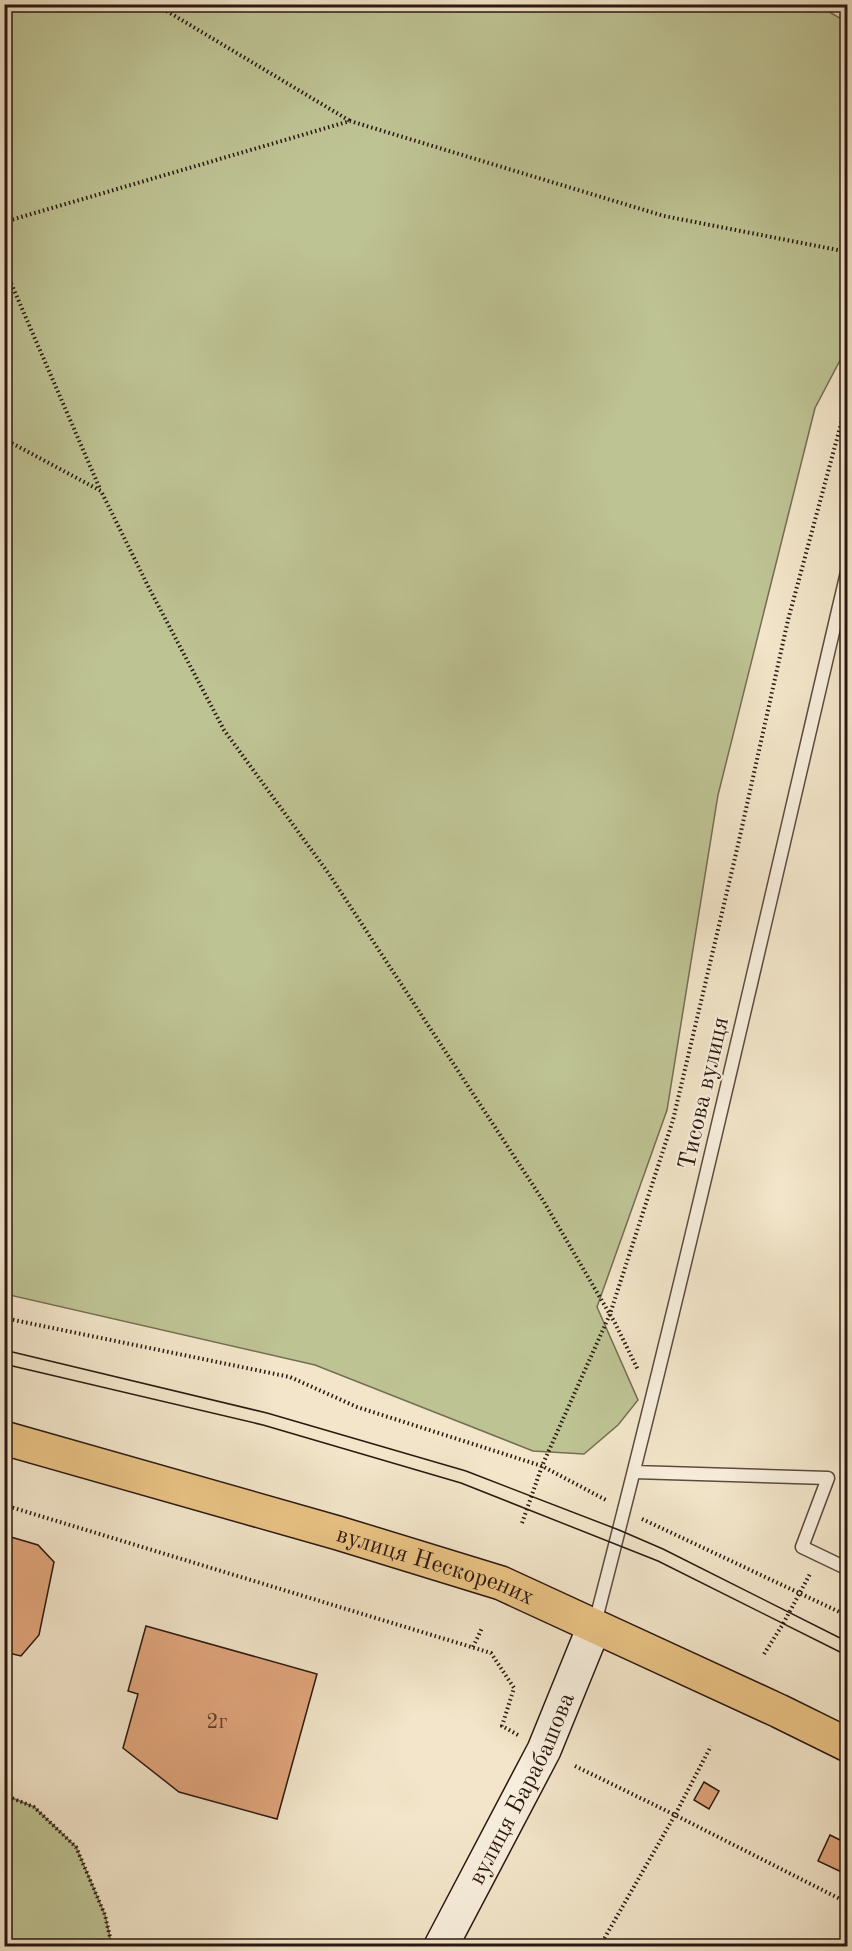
<svg xmlns="http://www.w3.org/2000/svg" width="852" height="1951" font-family="'Old Standard TT',serif">
  <style>
    .green { fill: #bec394; stroke: #746e52; stroke-width: 1.5 }
    .building { fill: #e1a57c; stroke: #2b1811; stroke-width: 1.5 }
    .lines { fill: none; stroke-linecap: round; stroke-linejoin: round }
    .lane-casing { stroke: #5d4b3f; stroke-width: 15 }
    .secondary-casing { stroke: #2b1811; stroke-width: 36 }
    .primary-casing { stroke: #2b1811; stroke-width: 36 }
    .path { stroke: #2b1811; stroke-width: 4; stroke-dasharray: 1.5 3; stroke-linecap: butt }
    .lane { stroke: #f7eedc; stroke-width: 12 }
    .secondary { stroke: #f7eedc; stroke-width: 33 }
    .primary { stroke: #e9c284; stroke-width: 33 }
    .tram { stroke: #2b1811; stroke-width: 1.5 }
    .labels { text-anchor: middle; stroke-width: 4.5; stroke-linejoin: round; paint-order: stroke }
    .number-label { font-size: 21px; fill: #583b2c }
    .street-label { font-size: 24px; fill: #2b1811; stroke: #f7eedc }
  </style>
  <rect width="100%" height="100%" fill="#f2e5c9"/>
  <filter id="stains"><feTurbulence type="fractalNoise" baseFrequency=".00333" numOctaves="4"/><feColorMatrix values="0 0 0 0 .2 0 0 0 0 .09 0 0 0 0 .02 0 0 0 .5 -.17"/></filter>
  <radialGradient id="worn" r=".72"><stop offset=".6" stop-color="#630" stop-opacity="0"/><stop offset="1" stop-color="#630" stop-opacity=".3"/></radialGradient>
  <path class="green" d="M 815,4 L 847,22 L 847,347 L 815,408 L 718,795 L 667,1110 L 597,1307 L 638,1400 L 618,1425 L 584,1454 L 533,1451 L 315,1365 L 5,1294 L 5,5 Z
    M 5,1795 L 34,1807 L 76,1847 L 105,1915 L 112,1946 L 5,1946 Z"/>
  <path class="building" d="M 4,1535 L 38,1545 L 54,1562 L 39,1635 L 21,1656 L 4,1652 Z
    M 146,1626 L 317,1674 L 277,1819 L 179,1792 L 123,1748 L 138,1694 L 128,1691 Z
    M 704,1782 L 719,1791 L 709,1809 L 694,1800 Z
    M 830,1835 L 848,1844 L 848,1875 L 818,1861 Z"/>
  <g class="lines">
    <g class="lane-casing">
      <path id="lane" d="M 634,1472 L 828,1478 L 802,1547 L 848,1569
        M 595,1623 C 686,1273 765,921 848,568"/>
    </g>
    <g class="secondary-casing">
      <g id="secondary">
        <path id="s1" d="M 441,1946 L 544,1750 L 594,1627"/>
      </g>
    </g>
    <g class="primary-casing">
      <g id="primary">
        <path id="s2" d="M 4,1438 L 338,1533 L 501,1583 L 779,1711 L 848,1745"/>
      </g>
    </g>
    <path class="path" d="M 155,4 L 350,121
      M 4,222 L 350,121 L 664,216 L 848,252
      M 4,267 L 100,489
      M 4,439 L 101,491 L 149,588 L 224,730 L 329,874 L 544,1202 L 615,1323 L 638,1370
      M 4,1318 L 290,1377 L 357,1407 L 542,1466 L 606,1500
      M 4,1505 L 491,1653 L 514,1688 L 502,1726 L 518,1735
      M 642,1519 L 848,1616
      M 522,1523 L 542,1466 L 610,1314 L 673,1120 L 738,845 L 788,620 L 848,398
      M 473,1647 L 482,1628
      M 764,1654 L 783,1624 L 811,1572
      M 575,1766 L 675,1815 L 711,1746
      M 4,1795 L 34,1807 L 76,1847 L 105,1915 L 112,1946
      M 600,1946 L 675,1815 L 848,1903"/>
    <use href="#lane" class="lane"/>
    <use href="#secondary" class="secondary"/>
    <use href="#primary" class="primary"/>
    <path class="tram" d="M 4,1350 L 267,1413 L 466,1471 L 619,1530 L 663,1549 L 848,1642
      M 4,1364 L 263,1425 L 461,1483 L 658,1561 L 848,1656"/>
  </g>
  <g class="labels">
    <g class="number-label">
      <text x="217" y="1728">2г</text>
    </g>
    <g class="street-label">
      <text transform="translate(703 1093) rotate(-77)" y="8">Тисова вулиця</text>
      <text dy="8" stroke="none"><textPath href="#s2" startOffset="450">вулиця Нескорених</textPath></text>
      <text dy="8" stroke="none"><textPath href="#s1" startOffset="177">вулиця Барабашова</textPath></text>
    </g>
  </g>
  <rect width="852" height="1951" fill="none" stroke="#f2e5c9" stroke-width="24"/>
  <rect x="6" y="6" width="840" height="1939" fill="none" stroke="#2b1811" stroke-width="3"/>
  <rect x="12" y="12" width="828" height="1927" fill="none" stroke="#2b1811" stroke-width="1.5"/>
  <rect width="100%" height="100%" filter="url(#stains)"/>
  <rect width="100%" height="100%" fill="url(#worn)"/>
</svg>
